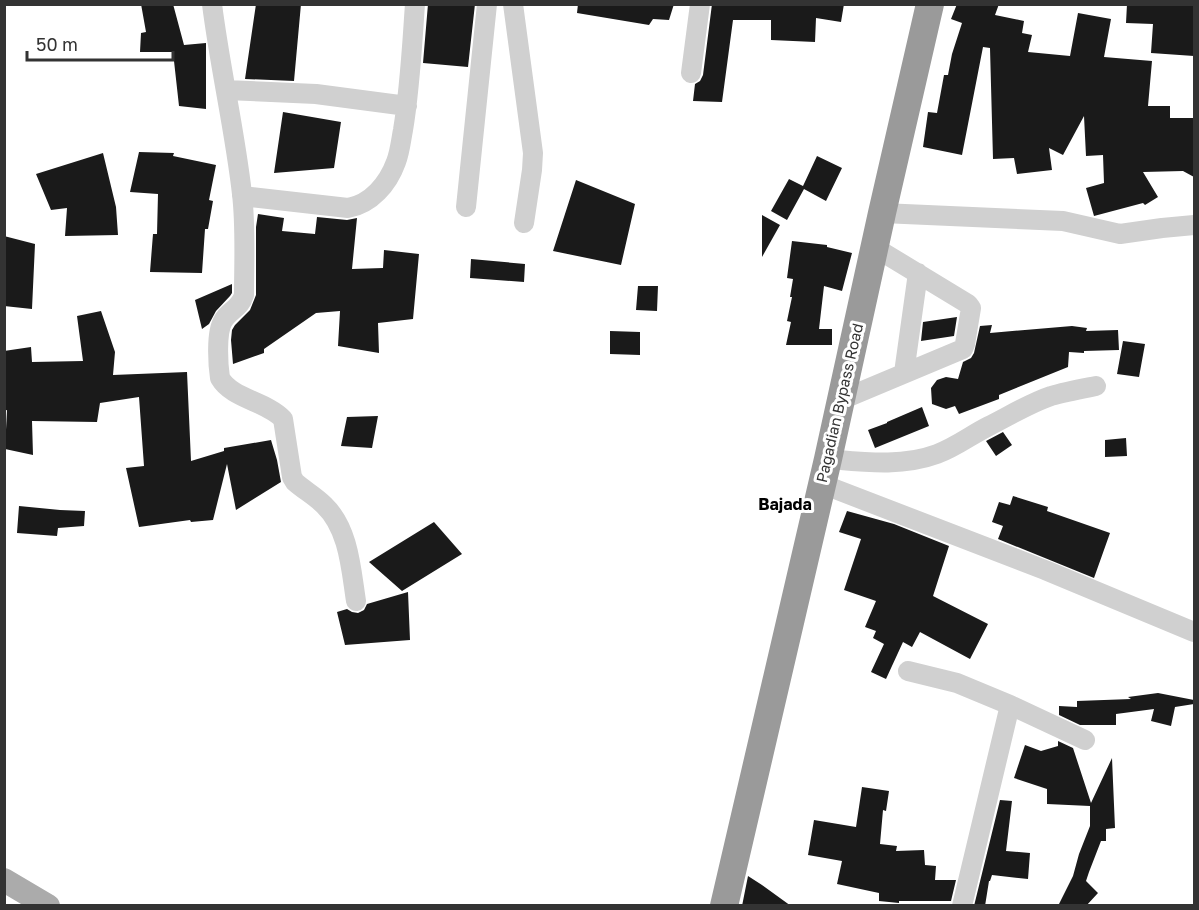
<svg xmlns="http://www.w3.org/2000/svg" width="1199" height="910" font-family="'Golos Text',sans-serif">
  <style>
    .building { fill: #1a1a1a }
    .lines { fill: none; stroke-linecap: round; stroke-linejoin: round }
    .minor { stroke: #d0d0d0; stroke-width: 20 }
    .major { stroke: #ababab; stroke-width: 24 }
    .highway { stroke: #9a9a9a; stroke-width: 28 }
    .labels { text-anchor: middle; stroke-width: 6; stroke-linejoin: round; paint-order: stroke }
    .street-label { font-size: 15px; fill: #333; stroke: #fff }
    .neighbourhood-label { font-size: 16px; font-weight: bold; fill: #000; stroke: #fff }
  </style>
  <rect width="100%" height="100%" fill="#fff"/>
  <path class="building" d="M 141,4 L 173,4 L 184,45 L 206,43 L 206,109 L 179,106 L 173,52 L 140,52 L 141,33 L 146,32 Z
    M 256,4 L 301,4 L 294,81 L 245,79 Z
    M 428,4 L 475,4 L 468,67 L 423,63 Z
    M 578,4 L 674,4 L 669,20 L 653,19 L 649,25 L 577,13 Z
    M 712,4 L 844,4 L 841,22 L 816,18 L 815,42 L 771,40 L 771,20 L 733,20 L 722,102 L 693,101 L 695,84 L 700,81 L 703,75 Z
    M 957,4 L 999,4 L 995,15 L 1024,21 L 1022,33 L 1032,35 L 1028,52 L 1070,56 L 1078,13 L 1111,19 L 1104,57 L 1152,61 L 1148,106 L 1170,106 L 1170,118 L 1194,118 L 1194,177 L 1183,171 L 1143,172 L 1158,197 L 1145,205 L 1143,203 L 1094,216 L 1086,188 L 1104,183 L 1103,155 L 1086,156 L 1084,116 L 1063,155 L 1049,148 L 1052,170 L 1017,174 L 1014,158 L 993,159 L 990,48 L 983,47 L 962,155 L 923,147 L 928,112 L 937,113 L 944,75 L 948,75 L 952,54 L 962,23 L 951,19 Z
    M 1127,4 L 1186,4 L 1185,6 L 1194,6 L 1194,56 L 1151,53 L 1153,24 L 1126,23 Z
    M 283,112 L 341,122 L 334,168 L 274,173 Z
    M 139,152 L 174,153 L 173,156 L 216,165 L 209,200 L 213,201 L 208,229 L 205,229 L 202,273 L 150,272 L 153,234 L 157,234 L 158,194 L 130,192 Z
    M 103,153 L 116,207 L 118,235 L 65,236 L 67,208 L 51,210 L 36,174 Z
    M 817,156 L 842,168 L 826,201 L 804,189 L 787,220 L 771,211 L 789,179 L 803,186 Z
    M 576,180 L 635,204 L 621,265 L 553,251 Z
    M 258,214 L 284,218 L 282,231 L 315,234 L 317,217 L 347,220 L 357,218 L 352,269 L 383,268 L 384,250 L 419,254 L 413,319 L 378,323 L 379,353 L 338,346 L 340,311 L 316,313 L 264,349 L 264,353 L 233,364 L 231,340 L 232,330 L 235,325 L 250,310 L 256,295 L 256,227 Z
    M 762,215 L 780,225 L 762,257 Z
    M 4,236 L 35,244 L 32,309 L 4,306 Z
    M 792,241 L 827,245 L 827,247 L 852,253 L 842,291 L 824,286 L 819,329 L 832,329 L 832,345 L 786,345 L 791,322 L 787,321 L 792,297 L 790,297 L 793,279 L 787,278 Z
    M 471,259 L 525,264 L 524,282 L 470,278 Z
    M 232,284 L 232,293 L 230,296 L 216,311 L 209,324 L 202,329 L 195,300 Z
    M 638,286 L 658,286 L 657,311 L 636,310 Z
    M 101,311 L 115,352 L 113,375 L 187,372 L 191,461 L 224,451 L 224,448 L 271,440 L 277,460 L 281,482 L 236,510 L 227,464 L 213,520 L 191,522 L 190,520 L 139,527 L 126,468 L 144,466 L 139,397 L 100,403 L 97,422 L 32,421 L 33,455 L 5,449 L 7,410 L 4,411 L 4,351 L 31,347 L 32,362 L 83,361 L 77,316 Z
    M 957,317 L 954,336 L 921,341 L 923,322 Z
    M 992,325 L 990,333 L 1072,326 L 1087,328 L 1086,331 L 1118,330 L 1119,350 L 1084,351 L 1084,353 L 1069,352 L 1068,367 L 999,395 L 999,399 L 959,414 L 955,406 L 946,409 L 932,404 L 931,388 L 937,380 L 946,377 L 958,379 L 963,362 L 971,358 L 974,353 L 980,326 Z
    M 610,331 L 640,332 L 640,355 L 610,354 Z
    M 1123,341 L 1145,344 L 1139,377 L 1117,374 Z
    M 922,407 L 929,426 L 875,448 L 868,430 L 887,423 L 887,422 Z
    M 378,416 L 372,448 L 341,446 L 347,417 Z
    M 1003,432 L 1012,445 L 996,456 L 986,441 Z
    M 1126,438 L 1127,456 L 1105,457 L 1105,440 Z
    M 1013,496 L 1048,507 L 1047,511 L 1110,533 L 1094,578 L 998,539 L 1003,526 L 992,522 L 999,502 L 1010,505 Z
    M 19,506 L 60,510 L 85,511 L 84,526 L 58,528 L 57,536 L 17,533 Z
    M 847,511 L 894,524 L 949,546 L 933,596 L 988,624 L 970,659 L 920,632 L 912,647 L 903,642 L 886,679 L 871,672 L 884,644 L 873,638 L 876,631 L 865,627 L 876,601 L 844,590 L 861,539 L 839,532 Z
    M 434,522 L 462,554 L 402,591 L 369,562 Z
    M 408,592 L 410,640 L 345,645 L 337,612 L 347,609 L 352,612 L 358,613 L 364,610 L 367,604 Z
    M 1158,693 L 1194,700 L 1194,704 L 1175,707 L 1171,726 L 1151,721 L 1154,709 L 1116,714 L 1116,725 L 1080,725 L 1059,715 L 1059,706 L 1077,707 L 1077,701 L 1131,699 L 1128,697 Z
    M 1058,741 L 1073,748 L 1091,803 L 1112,758 L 1115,828 L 1106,829 L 1106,841 L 1101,841 L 1089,872 L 1086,881 L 1098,893 L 1086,906 L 1058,906 L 1073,876 L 1079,854 L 1090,826 L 1090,806 L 1047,804 L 1047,789 L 1014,778 L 1025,745 L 1041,751 L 1058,746 Z
    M 862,787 L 889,791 L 886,811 L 883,810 L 880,844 L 897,846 L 896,851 L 924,850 L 925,865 L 936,866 L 935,880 L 956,880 L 951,901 L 899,901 L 899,903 L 879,901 L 879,893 L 837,884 L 842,861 L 808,855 L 814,820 L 856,827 Z
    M 1000,800 L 1012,801 L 1006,851 L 1030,853 L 1028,879 L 992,875 L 990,881 L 989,881 L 985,906 L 974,906 Z
    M 748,876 L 762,885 L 791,906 L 742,906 Z"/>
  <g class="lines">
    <path class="minor" d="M 212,4 C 220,68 235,131 242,194 C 246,228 244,262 244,295 C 240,309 229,310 223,321 C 216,332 218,365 220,378 C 232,399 266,401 283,419 L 292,477 L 295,482 C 304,490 315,496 324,505 C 349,529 351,569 356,601
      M 513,4 L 533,153 L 532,170 L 524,223
      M 691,73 L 700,4
      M 226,90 L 316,94 L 407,106
      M 242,196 L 348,208 C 371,204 388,184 396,162 C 400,152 401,140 403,130 C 410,89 412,46 415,4
      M 466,207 L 487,4
      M 882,213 L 1063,221 L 1120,234 L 1162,228 L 1194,225
      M 904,373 L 918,273
      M 841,400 L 958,351 L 963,349 L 965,344 L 971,308 L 968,304 L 874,247
      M 828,459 C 864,462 902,467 937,454 C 956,447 971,435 989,426 C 1009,416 1030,403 1051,396 C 1065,392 1081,389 1096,386
      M 822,484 L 1045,570 L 1194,632
      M 908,671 L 957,683 L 1010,705 L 1085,740
      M 962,906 L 1010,705"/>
    <path class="major" d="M 4,880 L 48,906"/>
    <path class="highway" d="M 724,906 L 828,459 L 882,213 L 930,4"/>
  </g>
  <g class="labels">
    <g class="street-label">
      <text transform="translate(840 403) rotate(-77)" y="5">Pagadian Bypass Road</text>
    </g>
    <g class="neighbourhood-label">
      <text x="785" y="510">Bajada</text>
    </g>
  </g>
  <rect width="1199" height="910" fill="none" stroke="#333333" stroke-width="12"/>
  <path d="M27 51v9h146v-9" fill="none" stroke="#333333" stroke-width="3"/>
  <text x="36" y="51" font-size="18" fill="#333333" stroke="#ffffff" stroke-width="4.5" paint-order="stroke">50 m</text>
</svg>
